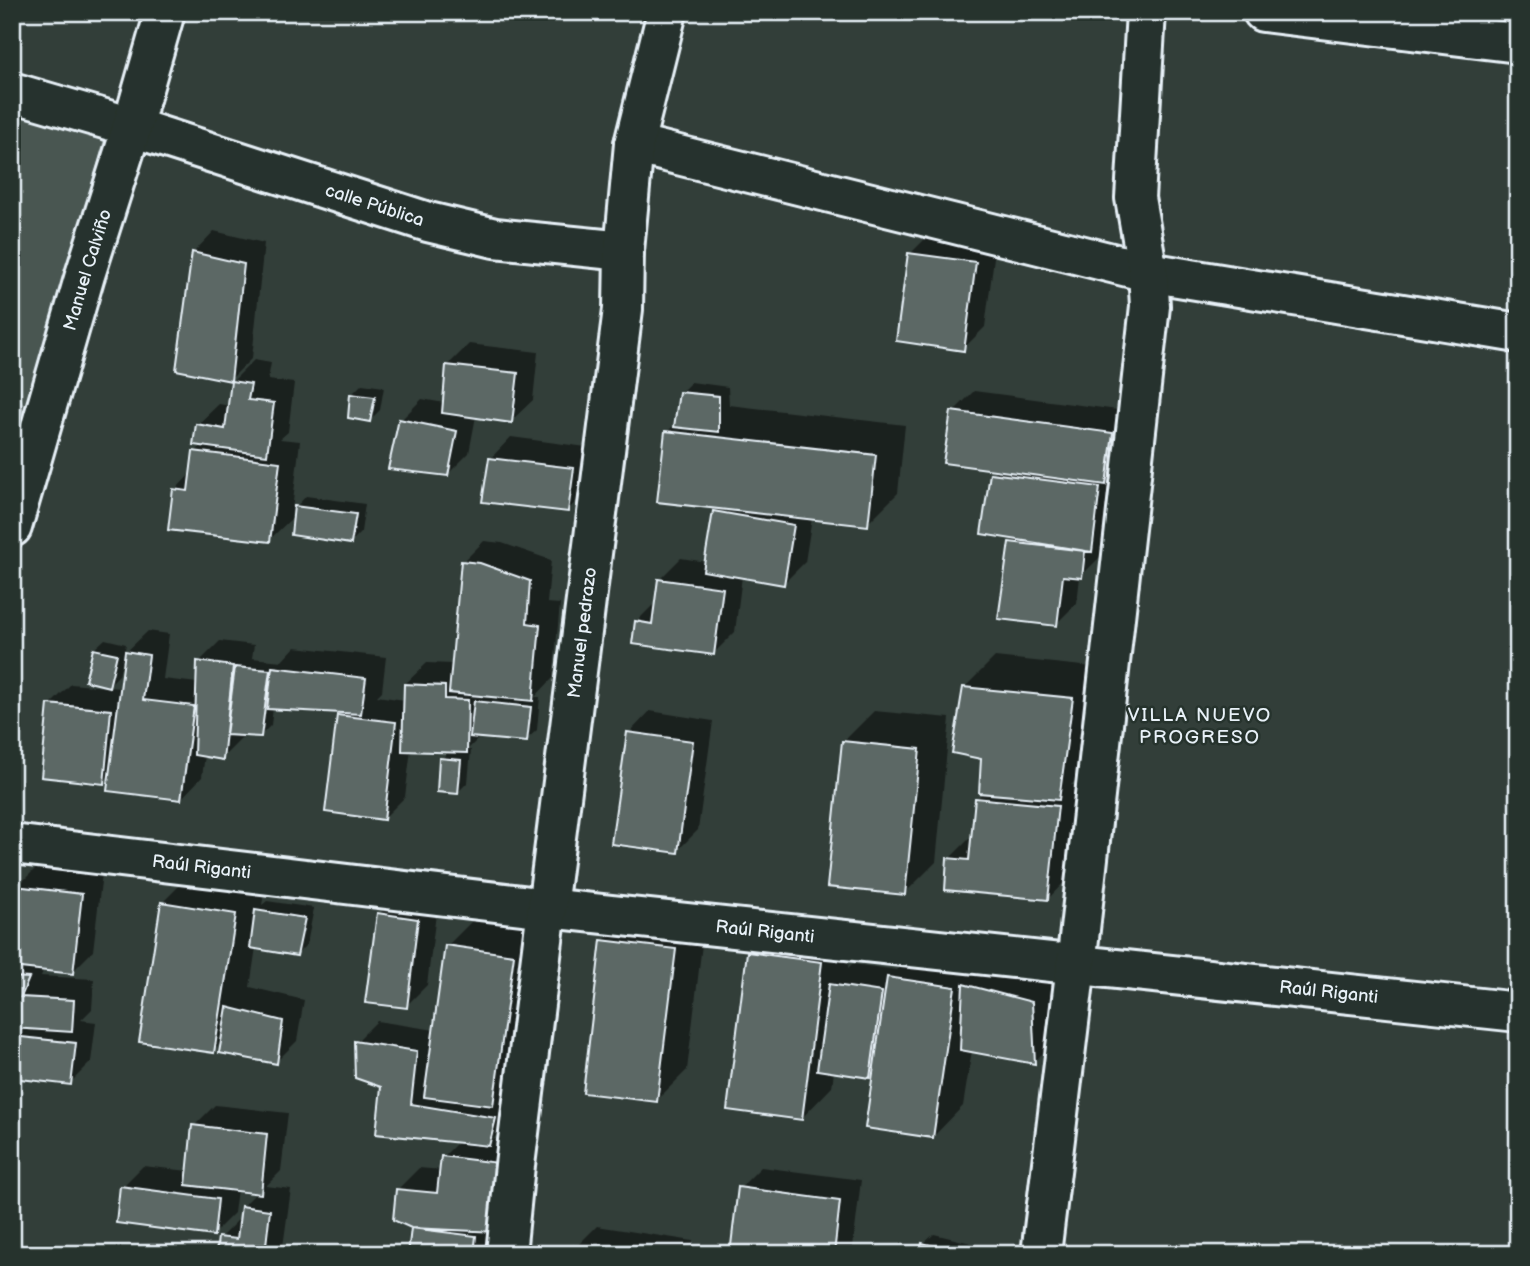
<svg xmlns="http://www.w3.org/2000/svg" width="1530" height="1266" font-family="'Balsamiq Sans',sans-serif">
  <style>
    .green { fill: #495651; stroke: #98a4a4; stroke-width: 2 }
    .shadow { fill: #0007; fill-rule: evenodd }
    .building { fill: #5c6865; stroke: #e8f1f8; stroke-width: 2 }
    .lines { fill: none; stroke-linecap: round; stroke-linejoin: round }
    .minor-casing { stroke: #e8f1f8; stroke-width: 44 }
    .minor { stroke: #26332d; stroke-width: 38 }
    .labels { text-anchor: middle; stroke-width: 5; stroke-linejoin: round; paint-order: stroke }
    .street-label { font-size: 18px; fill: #e8f1f8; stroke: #26332d }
    .neighbourhood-label { font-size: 19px; letter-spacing: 2px; fill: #e8f1f8; stroke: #26332d }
  </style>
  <rect width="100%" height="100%" fill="#323e39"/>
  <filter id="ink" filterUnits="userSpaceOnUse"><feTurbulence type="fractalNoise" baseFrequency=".0143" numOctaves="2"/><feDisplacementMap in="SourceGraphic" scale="14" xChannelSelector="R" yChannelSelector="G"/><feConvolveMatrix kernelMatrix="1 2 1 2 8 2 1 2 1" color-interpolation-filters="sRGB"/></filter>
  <g filter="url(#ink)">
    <path class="green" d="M 12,108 L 106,136 L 25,431 L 12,330 Z"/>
    <path class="shadow" d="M 50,12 L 66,12 L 62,15 Z
      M 214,231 L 264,243 L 252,358 L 231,379 L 193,253 Z
      M 931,233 L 996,242 L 985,327 L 963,349 L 910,254 Z
      M 469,344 L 538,352 L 533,400 L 511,421 L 476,416 L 469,453 L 448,474 L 401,420 L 422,399 L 444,403 L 448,365 Z
      M 254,360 L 271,363 L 268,380 L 294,383 L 288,432 L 280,439 L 300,441 L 291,519 L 269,540 L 175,490 L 192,472 L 195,452 L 203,444 L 197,425 L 219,404 L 230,406 L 233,381 Z
      M 691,382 L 728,387 L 729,405 L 905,425 L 898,493 L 867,524 L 812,518 L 805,562 L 784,583 L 742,576 L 735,632 L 714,653 L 636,622 L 656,602 L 659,580 L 681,558 L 706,562 L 714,512 L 719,507 L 667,432 L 677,422 L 681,392 Z
      M 362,384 L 384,387 L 380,410 L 369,421 L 352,394 Z
      M 974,391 L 1133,412 L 1112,529 L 1105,537 L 1102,555 L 1080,577 L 1077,603 L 1056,624 L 1010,543 L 1015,538 L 992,474 L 997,469 L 953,412 Z
      M 511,437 L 594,448 L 588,489 L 567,511 L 490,459 Z
      M 306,496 L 365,504 L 361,532 L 351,542 L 296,507 Z
      M 484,541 L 502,543 L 551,560 L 547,603 L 560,604 L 553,678 L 535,697 L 540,697 L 537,730 L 526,740 L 481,736 L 467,750 L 471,750 L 468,782 L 458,792 L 441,759 L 450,751 L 411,749 L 405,797 L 384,818 L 338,715 L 342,712 L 273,708 L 271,725 L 260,736 L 243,735 L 243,737 L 222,758 L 205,755 L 202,777 L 181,799 L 111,774 L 103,782 L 50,705 L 71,684 L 105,687 L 94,649 L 105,639 L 126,644 L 124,654 L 148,631 L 169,634 L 163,679 L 198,683 L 199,662 L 220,641 L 254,645 L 252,658 L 282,661 L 295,647 L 386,657 L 382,691 L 377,696 L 405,700 L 405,684 L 427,663 L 454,664 L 463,562 ZM 123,659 L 125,659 L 122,688 L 107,687 L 119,675 Z
      M 995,657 L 1102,668 L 1089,767 L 1071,785 L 1078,786 L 1069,877 L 1048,899 L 949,859 L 970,838 L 973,838 L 977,799 L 984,791 L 983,757 L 964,688 Z
      M 650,711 L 713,721 L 698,830 L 677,851 L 629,733 Z
      M 874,711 L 950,718 L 936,862 L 905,893 L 844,741 Z
      M 38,866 L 102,873 L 93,951 L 72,972 L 44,969 L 41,976 L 94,979 L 92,1009 L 81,1020 L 96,1022 L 91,1062 L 70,1083 L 12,1076 L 12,1029 L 15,1027 L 12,1027 L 12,966 L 17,887 Z
      M 193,872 L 266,883 L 262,905 L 267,901 L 314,908 L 307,944 L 297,954 L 256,947 L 250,987 L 304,1000 L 297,1041 L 276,1062 L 222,1042 L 213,1051 L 162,903 Z
      M 400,893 L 438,898 L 427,985 L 406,1006 L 379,914 Z
      M 633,910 L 705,919 L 687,1070 L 657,1100 L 603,941 Z
      M 478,915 L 544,925 L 524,1073 L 502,1095 L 516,1097 L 510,1122 L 493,1139 L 535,1144 L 492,1254 L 410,1254 L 413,1227 L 398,1189 L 419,1168 L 442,1170 L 443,1157 L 459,1141 L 383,1086 L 356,1042 L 377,1021 L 435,1030 L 447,946 Z
      M 780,922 L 852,931 L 848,968 L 852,964 L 897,970 L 919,948 L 1052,982 L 1055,1041 L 1034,1062 L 972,1050 L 963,1106 L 933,1137 L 875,1070 L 869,1076 L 834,1071 L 832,1087 L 802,1118 L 749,953 Z
      M 215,1105 L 288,1113 L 281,1171 L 266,1186 L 291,1189 L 282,1254 L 218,1254 L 220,1238 L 241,1217 L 242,1207 L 258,1191 L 237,1189 L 234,1213 L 213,1234 L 122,1187 L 143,1166 L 189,1171 L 194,1126 Z
      M 761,1167 L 861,1180 L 853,1247 L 846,1254 L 732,1254 L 740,1188 Z
      M 597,1226 L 693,1241 L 692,1254 L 576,1254 L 576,1247 Z
      M 934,1234 L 971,1243 L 970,1254 L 922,1254 L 923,1244 Z"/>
    <path class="building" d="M 192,252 L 244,264 L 231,381 L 176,370 Z
      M 908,253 L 976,262 L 964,351 L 896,341 Z
      M 446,365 L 518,373 L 512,423 L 442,413 Z
      M 231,381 L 251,384 L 248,400 L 274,403 L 267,455 L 193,445 L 196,424 L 225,429 Z
      M 679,392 L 719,396 L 719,432 L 674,427 Z
      M 350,394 L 375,397 L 370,422 L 348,418 Z
      M 951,411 L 1113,433 L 1106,485 L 943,463 Z
      M 399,419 L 457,431 L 448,476 L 388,469 Z
      M 665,431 L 876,455 L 868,526 L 657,502 Z
      M 193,451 L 280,462 L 270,542 L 168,530 L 173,489 L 188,491 Z
      M 489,458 L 574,468 L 568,512 L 482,502 Z
      M 990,473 L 1100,487 L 1092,552 L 981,534 Z
      M 294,506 L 356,514 L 351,544 L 291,535 Z
      M 713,511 L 794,525 L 784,585 L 703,571 Z
      M 1009,542 L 1085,551 L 1082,578 L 1063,576 L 1057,626 L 998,619 Z
      M 461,561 L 480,563 L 530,581 L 527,623 L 540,625 L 533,701 L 449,693 Z
      M 658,579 L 723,588 L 714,655 L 632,644 L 635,621 L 652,624 Z
      M 93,649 L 117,654 L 109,687 L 85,681 Z
      M 125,651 L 149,655 L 143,700 L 194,706 L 181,800 L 107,791 Z
      M 197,661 L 233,666 L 223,760 L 194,755 Z
      M 235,667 L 270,670 L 261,737 L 226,735 Z
      M 272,667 L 366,678 L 361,714 L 267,709 Z
      M 404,684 L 445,686 L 445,699 L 468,700 L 467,753 L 402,751 Z
      M 963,687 L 1073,698 L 1059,800 L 979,793 L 981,759 L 952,753 Z
      M 474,701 L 531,707 L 527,742 L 470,737 Z
      M 48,704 L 111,710 L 104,784 L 41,777 Z
      M 337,715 L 396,722 L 384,820 L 325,812 Z
      M 627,732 L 693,741 L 678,853 L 611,844 Z
      M 842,741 L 920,749 L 905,895 L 827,887 Z
      M 439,758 L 461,760 L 458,794 L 437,792 Z
      M 975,798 L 1058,806 L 1048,900 L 945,890 L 947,858 L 969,860 Z
      M 15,886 L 82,894 L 73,974 L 12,967 L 12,914 Z
      M 161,902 L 236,914 L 214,1053 L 139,1042 Z
      M 255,910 L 305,918 L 297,956 L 250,948 Z
      M 377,913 L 418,919 L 407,1008 L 365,1003 Z
      M 601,940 L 676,949 L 657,1102 L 583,1093 Z
      M 445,945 L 514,955 L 493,1106 L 424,1097 Z
      M 747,952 L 822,962 L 802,1120 L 727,1110 Z
      M 12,977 L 29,978 L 21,997 L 74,1000 L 72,1032 L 12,1028 Z
      M 887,977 L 955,987 L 933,1138 L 865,1128 Z
      M 829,984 L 882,992 L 870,1078 L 817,1070 Z
      M 963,984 L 1032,1002 L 1035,1064 L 960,1050 Z
      M 227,1007 L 283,1021 L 277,1064 L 219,1053 Z
      M 12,1036 L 76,1043 L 71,1085 L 12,1078 Z
      M 354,1041 L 417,1051 L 411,1104 L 496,1118 L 489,1146 L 376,1134 L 381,1087 L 355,1078 Z
      M 192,1125 L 267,1134 L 261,1194 L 186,1185 Z
      M 441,1156 L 515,1165 L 496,1232 L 411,1228 L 393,1220 L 396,1189 L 437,1193 Z
      M 120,1186 L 218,1199 L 214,1236 L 116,1223 Z
      M 738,1187 L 840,1201 L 834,1254 L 730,1254 Z
      M 241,1206 L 270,1210 L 265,1254 L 216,1254 L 218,1237 L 237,1239 Z
      M 411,1228 L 476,1236 L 474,1254 L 408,1254 Z
      M 922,1243 L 962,1253 L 962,1254 L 920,1254 Z
      M 574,1246 L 621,1254 L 574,1254 Z"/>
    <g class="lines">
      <g class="minor-casing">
        <g id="minor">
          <path d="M 1263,12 L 1518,43"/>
          <path id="s1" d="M 12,92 L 132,127 L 428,222 L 495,238 L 624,251"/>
          <path d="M 634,144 L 1148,272 L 1518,333"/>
          <path id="s2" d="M 12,527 L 85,275 L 132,127 L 165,12"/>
          <path id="s3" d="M 12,844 L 547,908 L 1518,1012"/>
          <path id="s4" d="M 506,1254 L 515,1165 L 547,908 L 623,309 L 624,251 L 634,144 L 667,12"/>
          <path d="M 1041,1254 L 1076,965 L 1150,306 L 1148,272 L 1135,198 L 1146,12"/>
        </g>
      </g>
      <use href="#minor" class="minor"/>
    </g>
  </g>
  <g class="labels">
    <g class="street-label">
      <text dy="6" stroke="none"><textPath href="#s1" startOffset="380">calle Pública</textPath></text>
      <text dy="6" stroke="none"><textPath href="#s2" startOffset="268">Manuel Calviño</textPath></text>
      <text dy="6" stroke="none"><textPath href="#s4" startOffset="626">Manuel pedrazo</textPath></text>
      <text dy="6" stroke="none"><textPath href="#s3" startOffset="191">Raúl Riganti</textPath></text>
      <text dy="6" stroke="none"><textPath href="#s3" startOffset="758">Raúl Riganti</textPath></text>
      <text dy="6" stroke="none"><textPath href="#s3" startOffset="1325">Raúl Riganti</textPath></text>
    </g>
    <g class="neighbourhood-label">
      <text x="1200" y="721">VILLA NUEVO<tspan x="1200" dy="22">PROGRESO</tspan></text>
    </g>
  </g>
  <rect width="1530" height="1266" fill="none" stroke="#26332d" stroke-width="42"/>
  <rect x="21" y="21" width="1488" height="1224" fill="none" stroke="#e8f1f8" stroke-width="2.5" filter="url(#ink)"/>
</svg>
